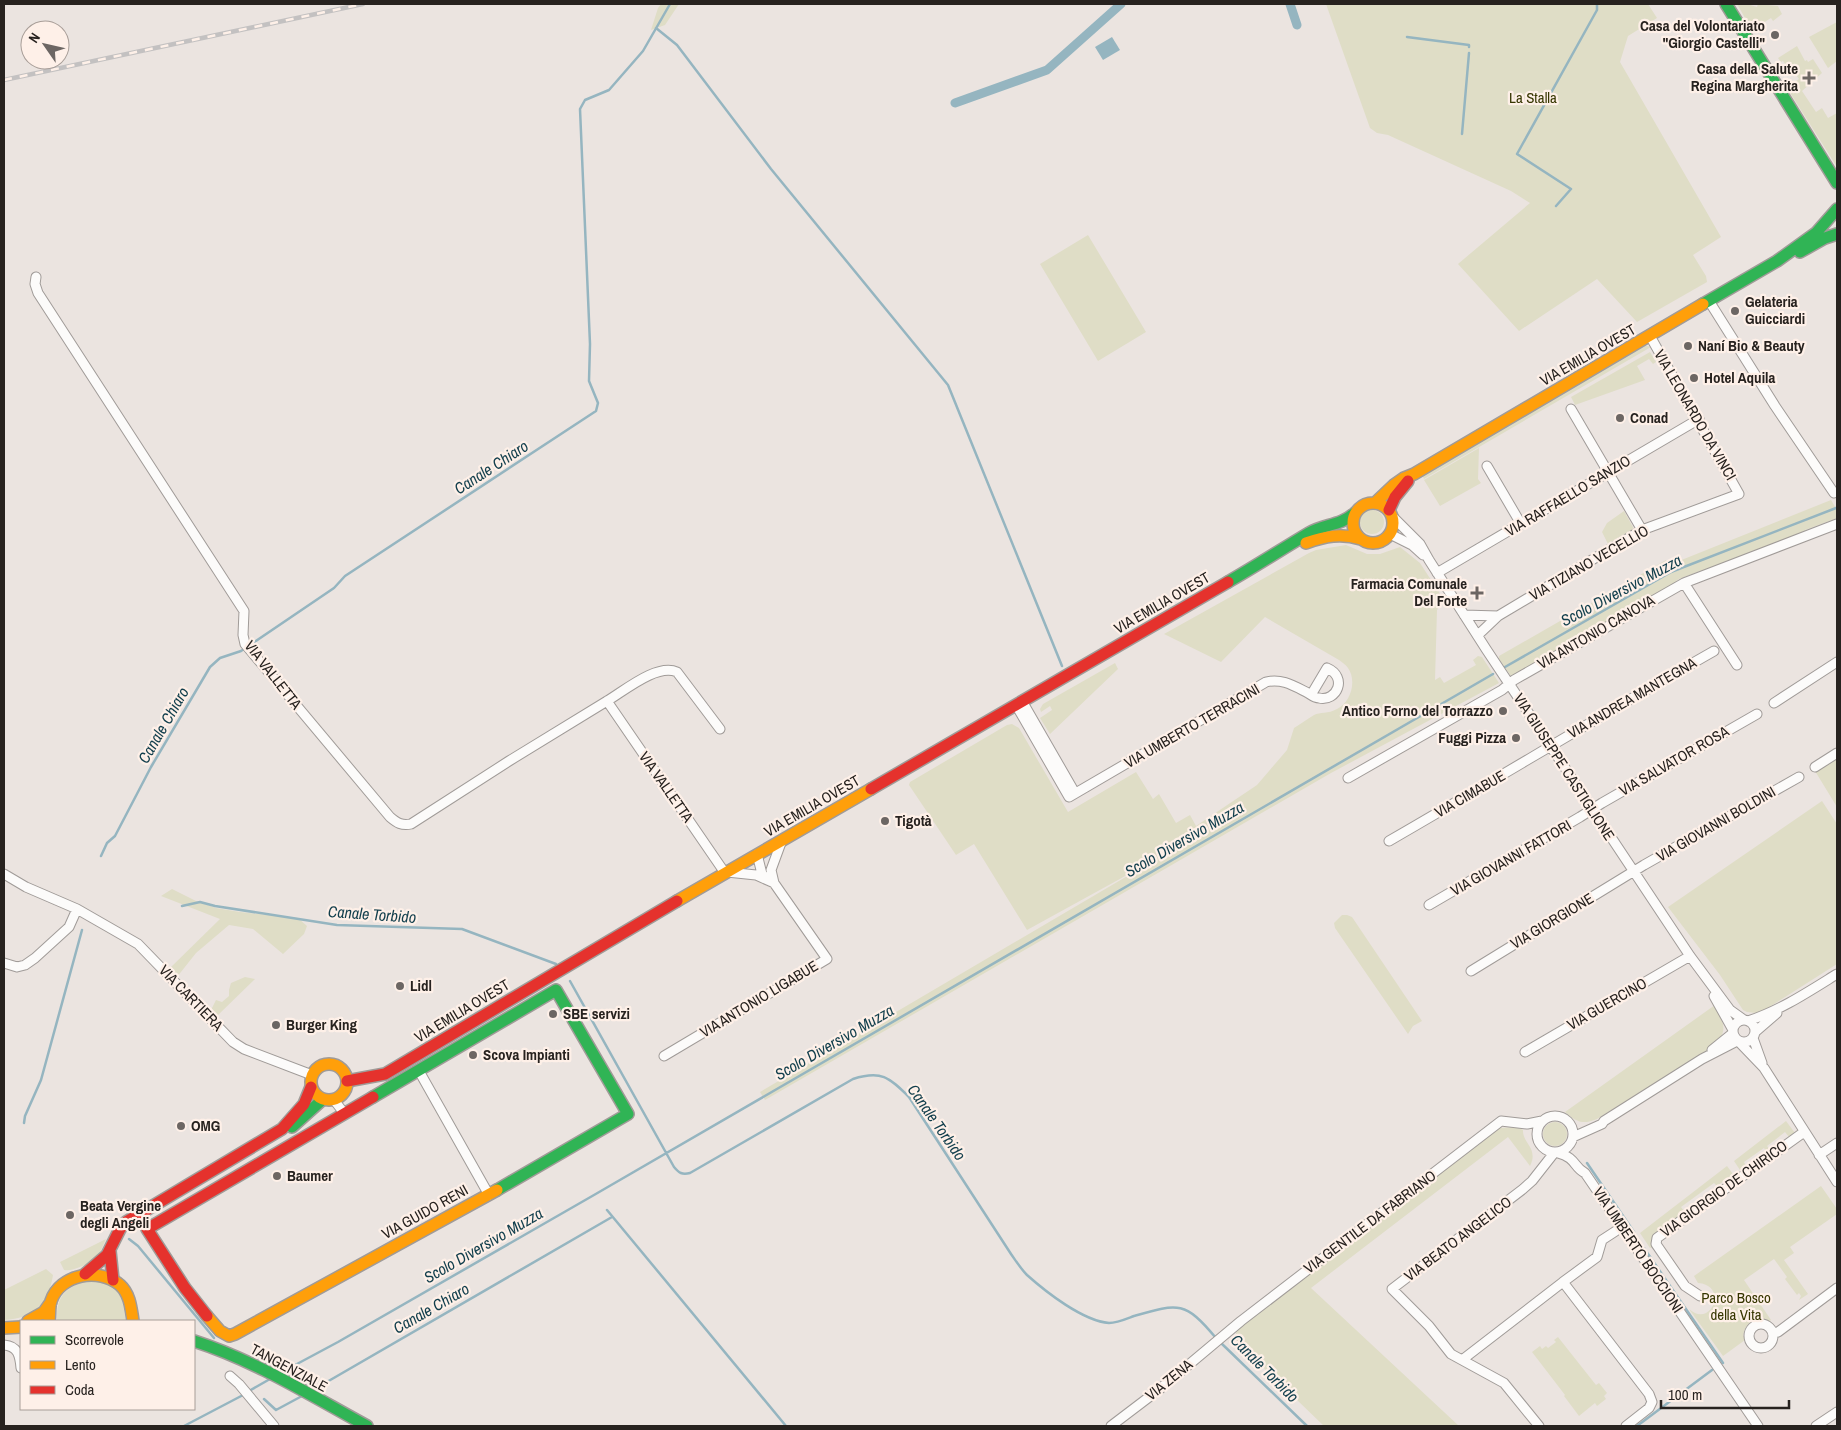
<svg xmlns="http://www.w3.org/2000/svg" width="1841" height="1430" font-family="'Archivo Narrow',sans-serif">
  <style>
    .green { fill: #dfddc6 }
    .water { fill: #95b5c0 }
    .lines { fill: none; stroke-linecap: round; stroke-linejoin: round }
    .stream { stroke: #95b5c0; stroke-width: 2.5 }
    .canal { stroke: #95b5c0; stroke-width: 9 }
    .street-casing { stroke: #a09b98; stroke-width: 11 }
    .fast-casing { stroke: #a09b98; stroke-width: 14 }
    .slow-casing { stroke: #a09b98; stroke-width: 14 }
    .jam-casing { stroke: #a09b98; stroke-width: 14 }
    .street { stroke: #fcfbfa; stroke-width: 9 }
    .fast { stroke: #30b455; stroke-width: 11 }
    .slow { stroke: #ff9f0a; stroke-width: 11 }
    .jam { stroke: #e5322d; stroke-width: 11 }
    .rail-casing { stroke: #c3c1c1; stroke-width: 4.5 }
    .rail { stroke: #fef0e8; stroke-width: 2.5; stroke-dasharray: 8; stroke-linecap: butt }
    .poi-dot { fill: #6c6663; stroke: #fef0e8; stroke-width: 2 }
    .labels { text-anchor: middle; stroke-width: 4.5; stroke-linejoin: round; paint-order: stroke }
    .poi-label { font-size: 15px; font-weight: bold; fill: #27221f; stroke: #fef0e8; text-anchor: start }
    .park-label { font-size: 15px; fill: #363600; stroke: #fef0e8 }
    .street-label { font-size: 15px; fill: #27221f; stroke: #fef0e8 }
    .water-label { font-size: 16px; font-style: italic; fill: #113e4c; stroke: #fef0e8 }
  </style>
  <rect width="100%" height="100%" fill="#ebe4e0"/>
  <path class="green" d="M 661,4 L 679,4 L 665,25 L 651,30 L 658,8 Z
    M 1326,4 L 1648,4 L 1657,18 L 1628,36 L 1620,62 L 1721,237 L 1693,255 L 1706,276 L 1707,282 L 1637,322 L 1597,279 L 1519,331 L 1458,264 L 1530,203 L 1511,191 L 1388,135 L 1377,133 L 1370,128 Z
    M 1737,4 L 1747,4 L 1757,7 L 1758,4 L 1778,6 L 1782,14 L 1773,21 L 1771,18 L 1752,30 Z
    M 1837,22 L 1837,61 L 1828,68 L 1809,37 Z
    M 1797,46 L 1805,61 L 1807,60 L 1808,62 L 1813,59 L 1822,73 L 1802,91 L 1816,112 L 1822,108 L 1828,118 L 1837,113 L 1837,167 L 1787,88 L 1799,79 L 1794,72 L 1791,73 L 1783,61 L 1781,62 L 1778,58 Z
    M 1088,235 L 1146,332 L 1098,361 L 1040,264 Z
    M 1643,345 L 1651,347 L 1424,479 L 1422,475 Z
    M 1650,352 L 1656,362 L 1653,364 L 1649,359 L 1637,366 L 1645,380 L 1575,405 L 1571,397 Z
    M 1479,448 L 1478,479 L 1481,483 L 1440,506 L 1424,480 Z
    M 1831,500 L 1837,510 L 1837,520 L 1832,520 L 1805,530 L 1805,533 L 1701,573 L 1700,571 L 1679,579 L 1676,581 L 1677,583 L 1515,676 L 1511,676 L 1499,659 L 1499,656 L 1666,560 L 1669,565 Z
    M1360 522a12 12 0 1 1 24 0a12 12 0 1 1-24 0Z
    M 1624,511 L 1634,529 L 1608,544 L 1602,532 L 1607,523 Z
    M 1346,545 L 1367,554 L 1380,554 L 1400,547 L 1420,563 L 1444,600 L 1437,610 L 1435,680 L 1440,677 L 1444,683 L 1476,665 L 1473,660 L 1478,656 L 1482,657 L 1499,683 L 1331,773 L 765,1100 L 760,1092 L 1158,858 L 1027,930 L 974,844 L 956,855 L 909,785 L 910,782 L 1007,725 L 1012,724 L 1019,728 L 1068,812 L 1136,772 L 1153,799 L 1159,794 L 1176,823 L 1190,815 L 1196,826 L 1257,785 L 1287,750 L 1294,728 C 1301,724 1307,719 1314,715 C 1320,712 1328,714 1337,709 C 1351,702 1357,681 1348,668 C 1346,665 1342,662 1339,660 L 1265,617 L 1221,662 L 1164,634 L 1309,553 L 1316,550 Z
    M 1115,663 L 1118,669 L 1050,734 L 1040,718 L 1052,710 L 1050,706 L 1041,712 L 1040,709 L 1043,704 Z
    M 1837,757 L 1837,807 L 1815,771 Z
    M 1822,801 L 1837,824 L 1837,964 L 1763,1011 L 1756,1013 L 1747,1012 L 1743,1010 L 1720,975 L 1668,907 Z
    M 172,889 L 196,901 L 216,908 L 240,912 L 298,918 L 307,926 L 304,934 L 283,954 L 253,929 L 229,925 L 196,953 L 177,977 L 169,969 L 220,919 L 161,896 Z
    M 1342,915 L 1347,915 L 1352,917 L 1422,1021 L 1413,1026 L 1408,1034 L 1335,928 L 1334,923 Z
    M 245,977 L 255,979 L 217,1016 L 211,1010 L 216,1000 L 222,1002 L 229,996 L 229,990 L 231,983 Z
    M 1715,1005 C 1724,1023 1729,1031 1713,1047 L 1597,1119 C 1583,1125 1576,1122 1565,1112 Z
    M 1786,1121 L 1795,1133 L 1789,1137 L 1785,1132 L 1767,1146 L 1771,1151 L 1767,1153 L 1764,1148 L 1744,1162 L 1747,1168 L 1743,1171 L 1740,1170 L 1734,1161 Z
    M1543 1134a12 12 0 1 1 24 0a12 12 0 1 1-24 0Z
    M 1517,1127 L 1523,1130 C 1522,1143 1539,1148 1530,1166 L 1508,1137 L 1311,1288 L 1459,1426 L 1324,1426 L 1241,1346 L 1235,1339 L 1237,1328 L 1499,1128 Z
    M 1727,1166 L 1733,1174 L 1733,1178 L 1731,1176 L 1717,1186 L 1714,1183 L 1681,1207 L 1685,1212 L 1654,1234 L 1652,1240 L 1653,1247 L 1650,1248 L 1640,1233 Z
    M 1821,1186 L 1837,1209 L 1837,1214 L 1790,1247 L 1794,1253 L 1784,1260 L 1808,1294 L 1799,1300 L 1801,1296 L 1799,1293 L 1797,1295 L 1785,1279 L 1787,1277 L 1774,1259 L 1744,1280 L 1771,1320 L 1767,1323 L 1756,1323 L 1755,1319 C 1748,1323 1744,1328 1743,1336 L 1746,1336 L 1745,1340 L 1723,1356 L 1689,1309 C 1711,1329 1729,1285 1698,1283 L 1694,1276 Z
    M 106,1239 C 99,1255 97,1261 80,1267 C 74,1269 70,1271 64,1270 L 60,1262 Z
    M 46,1269 L 53,1275 C 48,1305 34,1318 4,1320 L 4,1290 Z
    M 88,1280 C 120,1285 121,1291 126,1321 L 57,1321 C 56,1295 66,1288 88,1280 Z
    M 1558,1337 L 1596,1385 L 1599,1383 L 1607,1393 L 1604,1396 L 1606,1399 L 1597,1406 L 1595,1403 L 1579,1416 L 1564,1396 L 1565,1395 L 1532,1352 L 1540,1346 L 1542,1349 L 1546,1346 L 1548,1348 L 1556,1342 L 1554,1340 Z"/>
  <path class="water" d="M 1112,37 L 1120,50 L 1103,60 L 1095,47 Z"/>
  <g class="lines">
    <path class="stream" d="M 656,28 L 677,45 L 771,169 L 948,385 L 1062,666
      M 1407,37 L 1469,45 L 1469,47
      M 1462,134 L 1469,53
      M 1556,206 L 1571,189 L 1517,154 L 1597,10 L 1597,4
      M 1505,667 L 1671,572 L 1836,508
      M 101,856 L 107,843 L 115,836 L 151,767 L 210,667 L 220,658 L 241,651 L 334,588 L 345,576 L 596,411 L 598,403 L 589,381 L 590,344 L 580,109 L 585,100 L 609,90 L 643,51 L 670,4
      M 182,906 L 200,902 L 215,906 L 337,925 L 462,929 L 556,964
      M 570,981 L 674,1167 C 679,1173 682,1175 690,1173 L 853,1079 C 881,1070 889,1077 909,1097 L 1011,1254 C 1016,1261 1021,1269 1027,1275 C 1046,1292 1083,1321 1109,1323 C 1117,1323 1126,1319 1134,1316 C 1179,1303 1185,1301 1216,1338
      M 24,1123 L 25,1116 L 41,1080 L 82,930
      M 1587,1163 L 1634,1232
      M 607,1210 L 786,1426
      M 129,1239 L 138,1246 L 214,1338
      M 1644,1248 L 1723,1363
      M 1220,1342 L 1307,1426
      M 282,1372 L 338,1342 L 594,1195 L 1493,674
      M 313,1390 L 612,1217
      M 249,1391 L 270,1379
      M 264,1399 L 276,1410 L 302,1396
      M 184,1426 L 245,1394
      M 1637,1426 L 1712,1370"/>
    <path class="canal" d="M 1290,4 L 1297,25
      M 955,103 L 1047,70 L 1121,4"/>
    <g class="street-casing">
      <path id="street" d="M 36,277 L 35,284 L 38,293 L 244,611 L 243,635 L 245,644 L 390,817 C 397,823 402,826 411,824 L 509,761 L 607,701 L 725,873
        M 1709,301 L 1775,406 L 1834,493
        M 1571,409 L 1642,530
        M 1487,466 L 1521,524
        M 1392,516 L 1420,544 L 1429,560 L 1486,649 L 1690,956 L 1730,1010 L 1744,1020
        M 1390,534 L 1412,545 L 1423,555
        M 1437,573 L 1699,419
        M 1684,583 L 1737,665
        M 1464,615 L 1498,616
        M 1478,635 L 1498,616 L 1642,530 L 1739,494 L 1650,336
        M 607,701 C 624,691 657,663 677,672 L 720,729
        M 1022,701 L 1075,793
        M 1774,703 L 1837,662
        M 1016,705 L 1069,797 L 1266,682 C 1282,678 1294,686 1308,693 C 1311,695 1315,698 1319,698 C 1337,702 1348,677 1327,668 L 1311,695
        M 1815,767 L 1837,753
        M 1348,778 L 1502,690 L 1514,680 L 1684,583 L 1837,524
        M 1389,841 C 1498,778 1605,713 1714,651
        M 757,854 L 762,874 L 766,878
        M 727,872 L 756,875 L 774,883
        M 4,874 L 26,887 L 77,909 L 138,944 L 233,1042 L 244,1049 L 312,1075
        M 1429,905 L 1580,817 L 1602,803 L 1757,714
        M 4,963 L 17,967 L 25,965 L 35,958 L 69,927 L 77,909
        M 1471,971 L 1644,865 L 1799,777
        M 1714,996 L 1733,1030
        M1733 1031a11 11 0 1 1 22 0a11 11 0 1 1-22 0Z
        M 1748,1021 C 1781,1010 1808,992 1837,974
        M 1755,1032 L 1777,1013
        M 1753,1038 L 1762,1063
        M 1739,1042 L 1764,1068 L 1837,1182
        M 1712,1050 L 1733,1033
        M 1525,1052 L 1690,956
        M 664,1056 L 827,959 L 774,883 L 771,870 L 782,840
        M 419,1071 L 489,1195
        M 334,1100 L 344,1113
        M1537 1134a18 18 0 1 1 36 0a18 18 0 1 1-36 0Z
        M 1573,1137 L 1602,1124 L 1604,1121 L 1702,1059 L 1737,1041
        M 1558,1153 C 1577,1158 1573,1167 1585,1173 L 1758,1426
        M 1819,1155 L 1837,1143
        M 1563,1282 L 1597,1257 L 1602,1240 L 1622,1227
        M 1700,1296 L 1685,1286 L 1656,1244 L 1657,1238 L 1804,1132
        M1749 1336a12 12 0 1 1 24 0a12 12 0 1 1-24 0Z
        M 1773,1333 L 1778,1332 L 1837,1288
        M 4,1345 C 18,1346 20,1356 21,1368
        M 1462,1360 L 1563,1282 L 1649,1394 L 1652,1402 L 1649,1408 L 1626,1426
        M 230,1376 L 239,1384 L 274,1426
        M 1111,1426 L 1161,1388 L 1241,1321 L 1501,1121 L 1527,1124 L 1542,1121
        M 1539,1426 L 1504,1383 L 1451,1354 L 1429,1326 L 1392,1289 L 1523,1189 L 1532,1181 L 1554,1153
        M 1816,1426 L 1837,1412"/>
    </g>
    <g class="fast-casing">
      <path id="fast" d="M 1726,4 L 1837,183
        M 1800,252 L 1825,238 L 1837,234
        M 1703,304 L 1777,261 L 1816,233 L 1837,209
        M 1228,582 C 1256,566 1282,549 1309,533 C 1324,524 1340,526 1355,513
        M 373,1097 L 556,990
        M 292,1127 L 322,1100
        M 497,1190 L 628,1114 L 556,990
        M 194,1341 C 256,1361 310,1395 367,1426"/>
    </g>
    <g class="slow-casing">
      <path id="slow" d="M1353 523a20 20 0 1 1 40 0a20 20 0 1 1-40 0Z
        M 1375,503 L 1394,485 L 1404,478 L 1414,474 L 1703,304
        M 1306,543 C 1325,536 1341,533 1361,539
        M 677,901 L 871,789
        M311 1082a18 18 0 1 1 36 0a18 18 0 1 1-36 0Z
        M 207,1316 L 220,1331 L 229,1336 L 235,1334 L 497,1190
        M 28,1321 L 44,1312 L 51,1302
        M 49,1321 C 50,1315 49,1307 51,1301 C 60,1274 99,1267 120,1285 C 130,1294 131,1308 133,1321
        M 4,1328 L 21,1327"/>
    </g>
    <g class="jam-casing">
      <path id="jam" d="M 1389,510 L 1395,497 L 1408,481
        M 871,789 L 1228,582
        M 347,1081 L 385,1074 L 677,901
        M 110,1251 L 113,1280
        M 85,1274 L 107,1255 L 120,1229 L 126,1222 L 282,1129 L 304,1104 L 311,1087
        M 207,1316 L 185,1288 L 147,1229 L 373,1097"/>
    </g>
    <use href="#street" class="street"/>
    <use href="#fast" class="fast"/>
    <use href="#slow" class="slow"/>
    <use href="#jam" class="jam"/>
    <g class="rail-casing">
      <path id="rail" d="M 4,80 L 363,4"/>
    </g>
    <use href="#rail" class="rail"/>
  </g>
  <g class="poi-dot">
    <circle cx="1775" cy="35" r="5"/>
    <path d="M1806.5 70.5h5v5h5v5h-5v5h-5v-5h-5v-5h5z"/>
    <circle cx="1735" cy="311" r="5"/>
    <circle cx="1688" cy="346" r="5"/>
    <circle cx="1694" cy="378" r="5"/>
    <circle cx="1620" cy="418" r="5"/>
    <path d="M1474.5 585.5h5v5h5v5h-5v5h-5v-5h-5v-5h5z"/>
    <circle cx="1503" cy="711" r="5"/>
    <circle cx="1516" cy="738" r="5"/>
    <circle cx="885" cy="821" r="5"/>
    <circle cx="400" cy="986" r="5"/>
    <circle cx="553" cy="1014" r="5"/>
    <circle cx="276" cy="1025" r="5"/>
    <circle cx="473" cy="1055" r="5"/>
    <circle cx="181" cy="1126" r="5"/>
    <circle cx="277" cy="1176" r="5"/>
    <circle cx="70" cy="1215" r="5"/>
  </g>
  <g class="labels">
    <g class="poi-label">
      <text x="1765" y="31" text-anchor="end">Casa del Volontariato<tspan x="1765" dy="17">"Giorgio Castelli"</tspan></text>
      <text x="1798" y="74" text-anchor="end">Casa della Salute<tspan x="1798" dy="17">Regina Margherita</tspan></text>
      <text x="1745" y="307">Gelateria<tspan x="1745" dy="17">Guicciardi</tspan></text>
      <text x="1698" y="351">Naní Bio &amp; Beauty</text>
      <text x="1704" y="383">Hotel Aquila</text>
      <text x="1630" y="423">Conad</text>
      <text x="1467" y="589" text-anchor="end">Farmacia Comunale<tspan x="1467" dy="17">Del Forte</tspan></text>
      <text x="1493" y="716" text-anchor="end">Antico Forno del Torrazzo</text>
      <text x="1506" y="743" text-anchor="end">Fuggi Pizza</text>
      <text x="895" y="826">Tigotà</text>
      <text x="410" y="991">Lidl</text>
      <text x="563" y="1019">SBE servizi</text>
      <text x="286" y="1030">Burger King</text>
      <text x="483" y="1060">Scova Impianti</text>
      <text x="191" y="1131">OMG</text>
      <text x="287" y="1181">Baumer</text>
      <text x="80" y="1211">Beata Vergine<tspan x="80" dy="17">degli Angeli</tspan></text>
    </g>
    <g class="park-label">
      <text x="1533" y="103">La Stalla</text>
      <text x="1736" y="1303">Parco Bosco<tspan x="1736" dy="17">della Vita</tspan></text>
    </g>
    <g class="street-label">
      <text transform="translate(1588 355) rotate(-30)" y="5">VIA EMILIA OVEST</text>
      <text transform="translate(1695 415) rotate(60)" y="5">VIA LEONARDO DA VINCI</text>
      <text transform="translate(1568 496) rotate(-31)" y="5">VIA RAFFAELLO SANZIO</text>
      <text transform="translate(1589 563) rotate(-30)" y="5">VIA TIZIANO VECELLIO</text>
      <text transform="translate(1162 603) rotate(-30)" y="5">VIA EMILIA OVEST</text>
      <text transform="translate(1596 632) rotate(-30)" y="5">VIA ANTONIO CANOVA</text>
      <text transform="translate(273 675) rotate(52)" y="5">VIA VALLETTA</text>
      <text transform="translate(1632 698) rotate(-30)" y="5">VIA ANDREA MANTEGNA</text>
      <text transform="translate(1192 726) rotate(-30)" y="5">VIA UMBERTO TERRACINI</text>
      <text transform="translate(1674 761) rotate(-30)" y="5">VIA SALVATOR ROSA</text>
      <text transform="translate(1564 767) rotate(57)" y="5">VIA GIUSEPPE CASTIGLIONE</text>
      <text transform="translate(666 787) rotate(55)" y="5">VIA VALLETTA</text>
      <text transform="translate(1470 794) rotate(-30)" y="5">VIA CIMABUE</text>
      <text transform="translate(812 806) rotate(-30)" y="5">VIA EMILIA OVEST</text>
      <text transform="translate(1716 824) rotate(-30)" y="5">VIA GIOVANNI BOLDINI</text>
      <text transform="translate(1511 858) rotate(-30)" y="5">VIA GIOVANNI FATTORI</text>
      <text transform="translate(1552 921) rotate(-31)" y="5">VIA GIORGIONE</text>
      <text transform="translate(191 998) rotate(46)" y="5">VIA CARTIERA</text>
      <text transform="translate(759 999) rotate(-31)" y="5">VIA ANTONIO LIGABUE</text>
      <text transform="translate(1607 1004) rotate(-30)" y="5">VIA GUERCINO</text>
      <text transform="translate(462 1011) rotate(-31)" y="5">VIA EMILIA OVEST</text>
      <text transform="translate(1724 1189) rotate(-36)" y="5">VIA GIORGIO DE CHIRICO</text>
      <text transform="translate(425 1212) rotate(-29)" y="5">VIA GUIDO RENI</text>
      <text transform="translate(1370 1222) rotate(-37)" y="5">VIA GENTILE DA FABRIANO</text>
      <text transform="translate(1458 1239) rotate(-37)" y="5">VIA BEATO ANGELICO</text>
      <text transform="translate(1638 1250) rotate(56)" y="5">VIA UMBERTO BOCCIONI</text>
      <text transform="translate(289 1368) rotate(28)" y="5">TANGENZIALE</text>
      <text transform="translate(1169 1380) rotate(-39)" y="5">VIA ZENA</text>
    </g>
    <g class="water-label">
      <text transform="translate(491 467) rotate(-33)" y="6">Canale Chiaro</text>
      <text transform="translate(1621 590) rotate(-28)" y="6">Scolo Diversivo Muzza</text>
      <text transform="translate(163 725) rotate(-60)" y="6">Canale Chiaro</text>
      <text transform="translate(1184 839) rotate(-30)" y="6">Scolo Diversivo Muzza</text>
      <text transform="translate(372 914) rotate(4)" y="6">Canale Torbido</text>
      <text transform="translate(834 1042) rotate(-30)" y="6">Scolo Diversivo Muzza</text>
      <text transform="translate(937 1122) rotate(55)" y="6">Canale Torbido</text>
      <text transform="translate(483 1245) rotate(-30)" y="6">Scolo Diversivo Muzza</text>
      <text transform="translate(431 1308) rotate(-30)" y="6">Canale Chiaro</text>
      <text transform="translate(1265 1368) rotate(45)" y="6">Canale Torbido</text>
    </g>
  </g>
  <rect width="1841" height="1430" fill="none" stroke="#27221f" stroke-width="10"/>
  <rect x="20" y="1320" width="175" height="90" fill="#fef0e8" stroke="#a89e98"/>
  <rect x="30" y="1336" width="25" height="8" fill="#30b455" stroke="#a89e98"/>
  <text x="65" y="1345" font-size="15" fill="#27221f">Scorrevole</text>
  <rect x="30" y="1361" width="25" height="8" fill="#ff9f0a" stroke="#a89e98"/>
  <text x="65" y="1370" font-size="15" fill="#27221f">Lento</text>
  <rect x="30" y="1386" width="25" height="8" fill="#e5322d" stroke="#a89e98"/>
  <text x="65" y="1395" font-size="15" fill="#27221f">Coda</text>
  <g transform="translate(45 45) rotate(304)"><circle r="24" fill="#fef0e8" stroke="#a89e98"/>
  <path d="M0-4L9 19L0 12L-9 19Z" fill="#6c6663"/>
  <text y="-8" font-size="14" font-weight="bold" text-anchor="middle" fill="#27221f">N</text>
  </g>
  <path d="M1661 1400v8h128v-8" fill="none" stroke="#27221f" stroke-width="2.5"/>
  <text x="1668" y="1400" font-size="15" fill="#27221f" stroke="#fef0e8" stroke-width="4" paint-order="stroke">100 m</text>
</svg>
